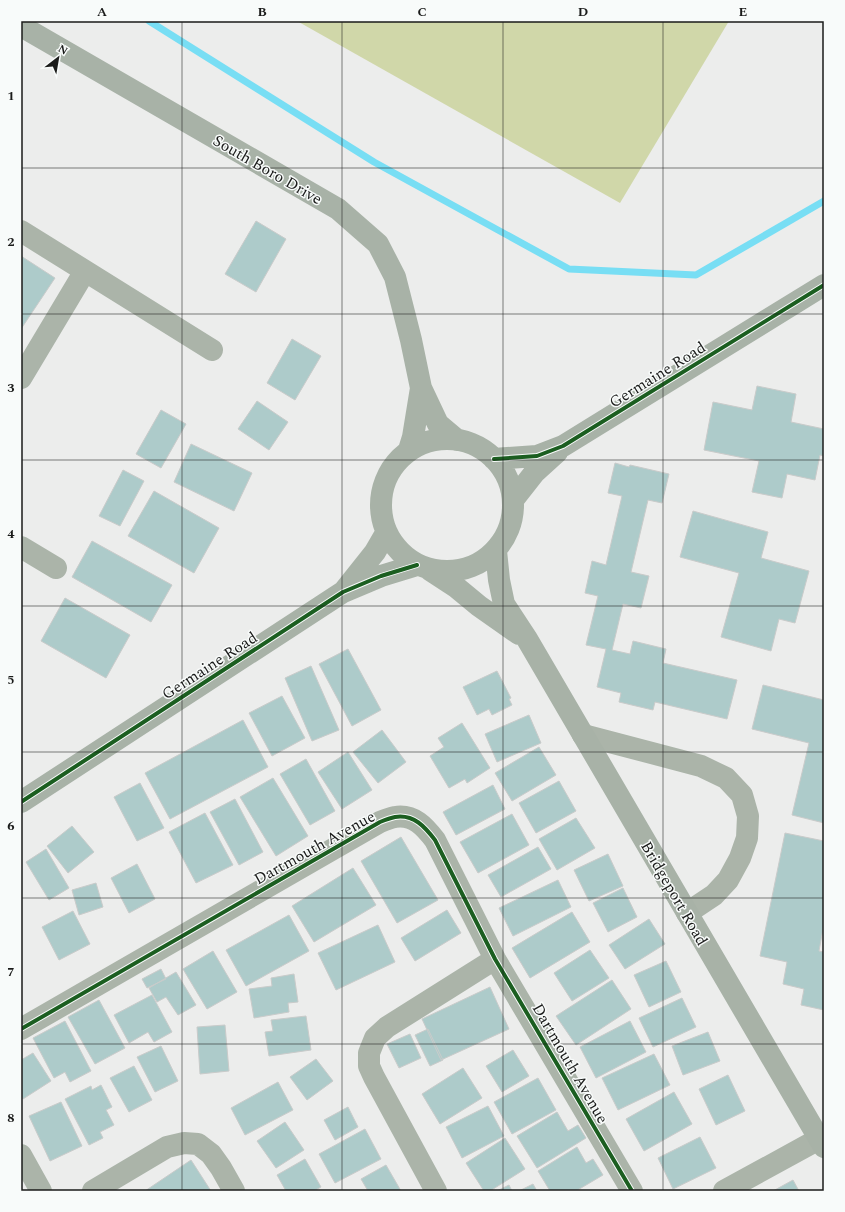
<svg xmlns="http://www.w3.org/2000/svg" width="845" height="1212" font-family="Spectral,serif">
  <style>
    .green { fill: #d0d7a9 }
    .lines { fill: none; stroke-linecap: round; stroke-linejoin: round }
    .stream { stroke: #78def4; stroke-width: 7 }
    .building { fill: #adcbca; stroke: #c9cbca }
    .street { stroke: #abb4a9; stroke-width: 22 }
    .secondary { stroke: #a8b2a7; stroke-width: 22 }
    .cycleway-casing { stroke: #f8fbfa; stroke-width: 6 }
    .cycleway { stroke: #1b5e20; stroke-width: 4 }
    .grid { fill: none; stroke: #1a1b1a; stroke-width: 1; stroke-opacity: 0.55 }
    .labels { text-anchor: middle; stroke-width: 3; stroke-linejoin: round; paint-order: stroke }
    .street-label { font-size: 16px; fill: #1a1b1a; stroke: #f8fbfa }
    .neatline { fill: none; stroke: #1a1b1a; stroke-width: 1.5 }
    .grid-label { font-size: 13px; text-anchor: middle; font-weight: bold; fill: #1a1b1a }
  </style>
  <rect width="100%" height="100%" fill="#ecedec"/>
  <path class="green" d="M 297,21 L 729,21 L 620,203 Z"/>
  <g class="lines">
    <path class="stream" d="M 149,21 L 374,162 L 569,269 L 696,275 L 824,201"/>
  </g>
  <path class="building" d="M 256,221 L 286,239 L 256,292 L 225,274 Z
    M 21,256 L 55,278 L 21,329 Z
    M 292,339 L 321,356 L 295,400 L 267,383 Z
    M 757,386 L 796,394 L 791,422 L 824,429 L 824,456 L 820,455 L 815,480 L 787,474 L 782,498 L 752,492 L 759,461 L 704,450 L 713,402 L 752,410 Z
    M 257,401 L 288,422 L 269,450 L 238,429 Z
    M 161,410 L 186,424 L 161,468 L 136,454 Z
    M 191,444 L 252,473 L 234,511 L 174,482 Z
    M 615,463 L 629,467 L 630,465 L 669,474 L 662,503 L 648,500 L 631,572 L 649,576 L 641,608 L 623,604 L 612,650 L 630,654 L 633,641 L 666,649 L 663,663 L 737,680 L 727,719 L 655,702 L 653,710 L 619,702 L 621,693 L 597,687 L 606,649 L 586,645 L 598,596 L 585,593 L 592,561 L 606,565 L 622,496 L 608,493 Z
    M 123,470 L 144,481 L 120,526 L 99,516 Z
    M 154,491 L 219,528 L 194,573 L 128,536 Z
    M 693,511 L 768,532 L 761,558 L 809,571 L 795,623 L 779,619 L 771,651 L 721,637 L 739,573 L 680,557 Z
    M 92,541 L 172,585 L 151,622 L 72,577 Z
    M 65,598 L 130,635 L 106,678 L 41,641 Z
    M 348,649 L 381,710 L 352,726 L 319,664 Z
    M 311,666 L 339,730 L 312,741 L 285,678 Z
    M 497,671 L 511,698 L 509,699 L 512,705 L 492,715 L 489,709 L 477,715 L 463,687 Z
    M 763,685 L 824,700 L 824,823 L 792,815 L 809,743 L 752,729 Z
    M 282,696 L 305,738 L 272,756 L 249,713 Z
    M 529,715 L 541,743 L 497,762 L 485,734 Z
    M 243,720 L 268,767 L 170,819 L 145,773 Z
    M 462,723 L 490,768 L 467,783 L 465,779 L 449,788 L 430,756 L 444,747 L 438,738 Z
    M 382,730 L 406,762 L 378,783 L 353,752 Z
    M 539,747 L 556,775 L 512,801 L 495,773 Z
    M 348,752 L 372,790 L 342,809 L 318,772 Z
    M 306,759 L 335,811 L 310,825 L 280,774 Z
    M 273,778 L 308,836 L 276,856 L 240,797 Z
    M 559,781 L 576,811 L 536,833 L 519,803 Z
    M 140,783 L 164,828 L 137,841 L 114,797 Z
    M 493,785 L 505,809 L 456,835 L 443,812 Z
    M 235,799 L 263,852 L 239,865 L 210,812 Z
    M 205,813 L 233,865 L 196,883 L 169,832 Z
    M 512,814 L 529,845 L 478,873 L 460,842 Z
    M 576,818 L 595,848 L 557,870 L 539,839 Z
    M 72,826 L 94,852 L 68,873 L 47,846 Z
    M 785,833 L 824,841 L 824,924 L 819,951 L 824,952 L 824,1010 L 801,1005 L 804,989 L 783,984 L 787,962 L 760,956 Z
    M 401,837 L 438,900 L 397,923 L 361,861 Z
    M 538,847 L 551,869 L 501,897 L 488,875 Z
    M 46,849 L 69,888 L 49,900 L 26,862 Z
    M 608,854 L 623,886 L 589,901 L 574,870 Z
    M 137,864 L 155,899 L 129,913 L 111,878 Z
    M 353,868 L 376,905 L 314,942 L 292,906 Z
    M 558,880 L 571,907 L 513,936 L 499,908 Z
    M 96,883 L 103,907 L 79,915 L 72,890 Z
    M 623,888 L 637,917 L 608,932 L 593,903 Z
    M 447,910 L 461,933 L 415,961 L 401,938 Z
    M 73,911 L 90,944 L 59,960 L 42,927 Z
    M 572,912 L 590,942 L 530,978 L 512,948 Z
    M 289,915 L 309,951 L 246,986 L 226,950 Z
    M 649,919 L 665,944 L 625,969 L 609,945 Z
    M 378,925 L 395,962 L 336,990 L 318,953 Z
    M 590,950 L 609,978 L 572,1001 L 554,973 Z
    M 213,951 L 237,992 L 207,1009 L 183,969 Z
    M 666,961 L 681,992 L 649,1007 L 634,975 Z
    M 161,969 L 166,979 L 147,988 L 142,979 Z
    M 176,972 L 196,1005 L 178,1015 L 166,997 L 157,1002 L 149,988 Z
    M 294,974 L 298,1002 L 288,1003 L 289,1012 L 254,1018 L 249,989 L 272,986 L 271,978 Z
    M 612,980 L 631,1009 L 576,1045 L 556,1016 Z
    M 490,987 L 509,1029 L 441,1060 L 422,1019 Z
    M 152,995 L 172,1032 L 154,1042 L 148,1032 L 129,1043 L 114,1015 Z
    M 682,998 L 696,1027 L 653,1047 L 639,1018 Z
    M 99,1000 L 125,1048 L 95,1064 L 68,1017 Z
    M 306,1016 L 311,1050 L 269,1056 L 265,1032 L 273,1031 L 271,1020 Z
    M 65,1021 L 91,1071 L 70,1082 L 65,1072 L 54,1078 L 33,1038 Z
    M 630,1021 L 646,1052 L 596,1078 L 580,1047 Z
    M 225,1025 L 229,1071 L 200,1074 L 197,1027 Z
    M 428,1029 L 443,1060 L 430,1066 L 415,1035 Z
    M 708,1032 L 720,1061 L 683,1075 L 672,1046 Z
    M 410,1034 L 421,1058 L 399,1068 L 387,1044 Z
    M 161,1046 L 178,1081 L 155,1092 L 137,1057 Z
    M 513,1050 L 529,1076 L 502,1092 L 486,1066 Z
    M 33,1053 L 51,1081 L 23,1099 L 21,1096 L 21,1060 Z
    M 654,1054 L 670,1085 L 618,1110 L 602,1078 Z
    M 316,1059 L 333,1081 L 307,1100 L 290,1077 Z
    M 134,1066 L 152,1100 L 129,1112 L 110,1078 Z
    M 463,1068 L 482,1098 L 440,1124 L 422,1094 Z
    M 728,1075 L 745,1111 L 716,1125 L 699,1089 Z
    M 538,1078 L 556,1110 L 512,1134 L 494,1102 Z
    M 278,1082 L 293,1110 L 245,1135 L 231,1108 Z
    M 101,1085 L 112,1107 L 106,1110 L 114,1125 L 100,1132 L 103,1138 L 89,1145 L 65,1099 L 91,1086 L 92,1090 Z
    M 674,1092 L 692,1124 L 644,1151 L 626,1119 Z
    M 61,1102 L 82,1146 L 50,1161 L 29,1116 Z
    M 488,1106 L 504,1136 L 462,1158 L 446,1127 Z
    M 348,1107 L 358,1127 L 335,1140 L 324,1120 Z
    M 557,1112 L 568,1131 L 578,1125 L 586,1138 L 537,1168 L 517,1136 Z
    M 285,1122 L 304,1150 L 276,1168 L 257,1141 Z
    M 365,1129 L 381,1159 L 335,1183 L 319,1154 Z
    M 700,1137 L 716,1168 L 673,1189 L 658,1158 Z
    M 505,1138 L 525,1169 L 490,1191 L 484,1191 L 466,1163 Z
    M 577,1147 L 586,1163 L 593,1159 L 603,1175 L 576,1191 L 550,1191 L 538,1171 Z
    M 305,1159 L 321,1187 L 314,1191 L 286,1191 L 277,1175 Z
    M 191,1160 L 211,1191 L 145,1191 Z
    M 386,1165 L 401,1191 L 368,1191 L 361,1179 Z
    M 793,1180 L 799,1191 L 773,1191 Z
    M 533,1184 L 537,1191 L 519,1191 Z
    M 509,1185 L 512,1191 L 497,1191 Z"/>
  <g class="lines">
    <path class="street" d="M 21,231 L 212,350
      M 21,378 L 85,271
      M 21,547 L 56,568
      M 583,735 L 701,766 L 726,778 L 742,795 L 748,816 L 747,838 L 740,858 L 728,880 L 714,895 L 687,913
      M 21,1029 L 380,822 C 385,820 390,818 395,817 C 414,814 425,827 435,840 L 495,959 L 632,1191
      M 21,1155 L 41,1191
      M 93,1191 L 167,1147 L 184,1143 L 198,1144 L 211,1154 L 221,1168 L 234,1191
      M 436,1191 L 374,1077 L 369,1066 L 369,1053 L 375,1038 L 387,1027 L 495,959
      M 724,1191 L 819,1139"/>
    <path class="secondary" d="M 21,26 L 338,209 L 378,244 L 395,277 L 411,340 L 421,388 L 438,424 L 457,440
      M381 505a66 66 0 1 1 132 0a66 66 0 1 1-132 0Z
      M 409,450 L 413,437 L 421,388
      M 494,459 L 537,456 L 563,446 L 824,285
      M 513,500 L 535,472 L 557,452
      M 496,551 L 499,580 L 504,604 L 527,639 L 824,1147
      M 430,570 L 456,587 L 479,606 L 519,634
      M 344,591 L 375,552 L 386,533
      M 21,802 L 343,592 L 381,576 L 417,565"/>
    <g class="cycleway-casing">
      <path id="cycleway" d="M 494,459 L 537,456 L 563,446 L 824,285
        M 21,802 L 343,592 L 381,576 L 417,565
        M 21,1029 L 380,822 C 385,820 390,818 395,817 C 414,814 425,827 435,840 L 495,959 L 632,1191"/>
    </g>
    <use href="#cycleway" class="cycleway"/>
  </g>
  <path class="grid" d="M 182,21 L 182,1191M 342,21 L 342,1191M 503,21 L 503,1191M 663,21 L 663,1191M 21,168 L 824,168M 21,314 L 824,314M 21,460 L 824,460M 21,606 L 824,606M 21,752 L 824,752M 21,898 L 824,898M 21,1044 L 824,1044"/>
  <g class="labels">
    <g class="street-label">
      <text transform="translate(268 169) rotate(30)" y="6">South Boro Drive</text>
      <text transform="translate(657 374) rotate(-32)" y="6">Germaine Road</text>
      <text transform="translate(209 665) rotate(-33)" y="6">Germaine Road</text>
      <text transform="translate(314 847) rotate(-29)" y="6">Dartmouth Avenue</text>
      <text transform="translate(675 893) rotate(60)" y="6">Bridgeport Road</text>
      <text transform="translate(571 1063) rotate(60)" y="6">Dartmouth Avenue</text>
    </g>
  </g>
  <rect width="845" height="1212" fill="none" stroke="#f8fbfa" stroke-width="44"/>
  <g transform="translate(58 58) rotate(31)" stroke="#f8fbfa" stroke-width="3" paint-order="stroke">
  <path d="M0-3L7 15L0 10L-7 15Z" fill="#1a1b1a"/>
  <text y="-6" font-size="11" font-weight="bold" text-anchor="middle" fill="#1a1b1a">N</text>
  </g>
  <rect x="22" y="22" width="801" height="1168" class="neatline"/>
  <g class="grid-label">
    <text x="102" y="16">A</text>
    <text x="262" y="16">B</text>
    <text x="422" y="16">C</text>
    <text x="583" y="16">D</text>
    <text x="743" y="16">E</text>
    <text x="11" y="100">1</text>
    <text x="11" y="246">2</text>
    <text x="11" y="392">3</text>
    <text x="11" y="538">4</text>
    <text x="11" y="684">5</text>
    <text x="11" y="830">6</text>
    <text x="11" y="976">7</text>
    <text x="11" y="1122">8</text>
  </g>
</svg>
